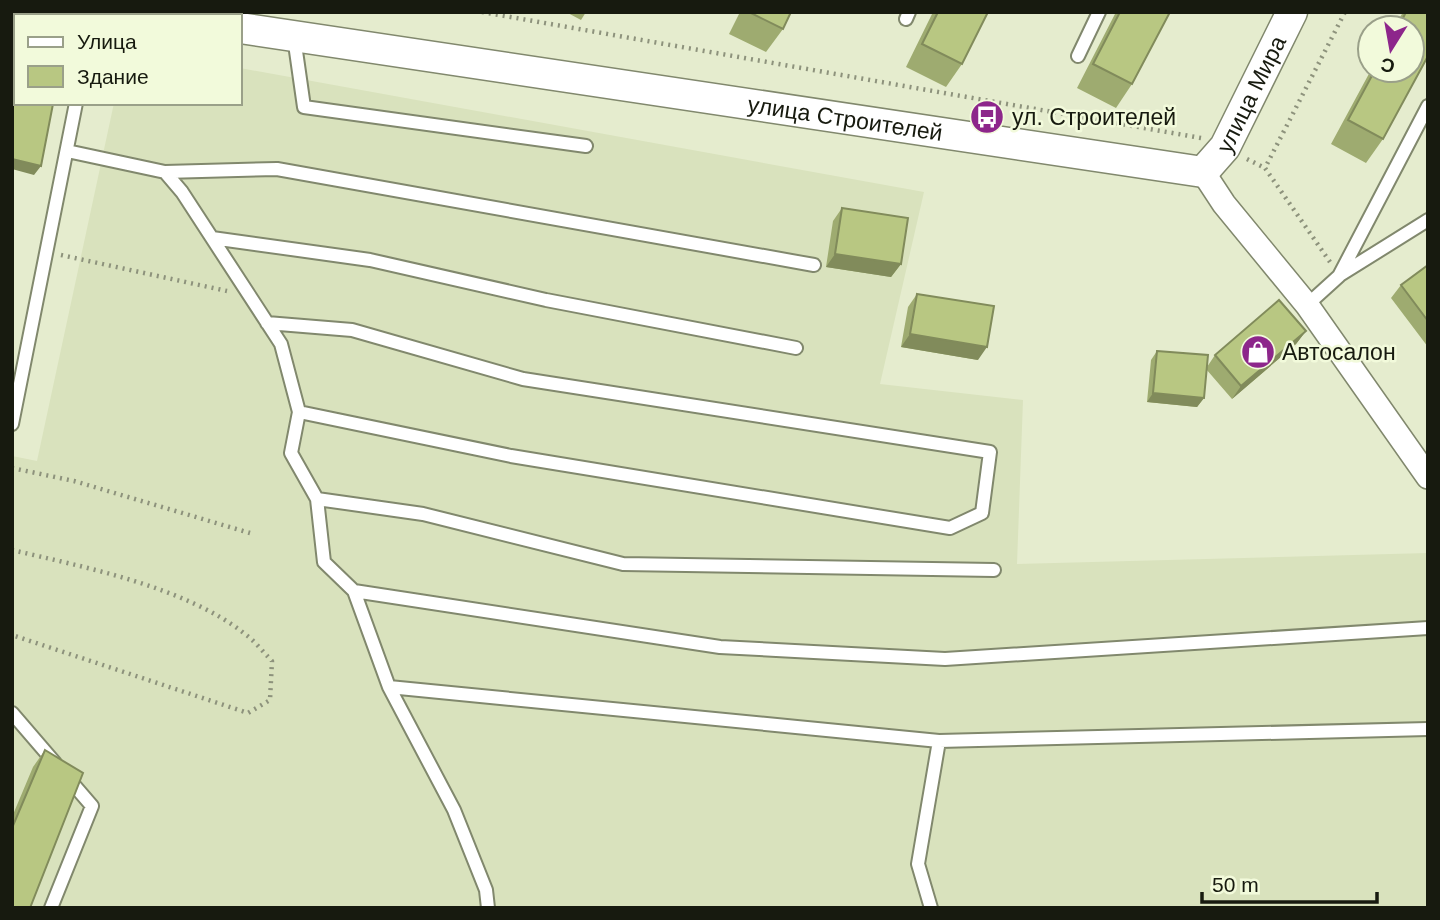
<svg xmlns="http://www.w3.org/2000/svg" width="1440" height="920" font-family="Arial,sans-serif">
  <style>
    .built { fill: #d9e2bd }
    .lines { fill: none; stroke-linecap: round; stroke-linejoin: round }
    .service-casing { stroke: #81886d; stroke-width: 16 }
    .minor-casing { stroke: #81886d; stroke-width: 26 }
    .tertiary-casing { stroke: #81886d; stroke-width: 33 }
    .path { stroke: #8d927c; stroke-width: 4.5; stroke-dasharray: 2 5; stroke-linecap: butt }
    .service { stroke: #fff; stroke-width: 12 }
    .minor { stroke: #fff; stroke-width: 23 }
    .tertiary { stroke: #fff; stroke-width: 30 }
    .wall { fill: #9eab70 }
    .shaded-wall { fill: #818b5b }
    .building { fill: #b8c782; stroke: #818b5b; stroke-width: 2 }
    .labels { text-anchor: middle; stroke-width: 5; stroke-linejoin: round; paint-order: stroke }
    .street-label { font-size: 23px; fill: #171a0f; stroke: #f2fadb }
    .poi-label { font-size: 23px; fill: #171a0f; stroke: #f2fadb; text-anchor: start }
  </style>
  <rect width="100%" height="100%" fill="#e5ecce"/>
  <path class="built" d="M 240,68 L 924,192 L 880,384 L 1023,400 L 1017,564 L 1428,553 L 1428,908 L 12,908 L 12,456 L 37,461 L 114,103 L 240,103 Z"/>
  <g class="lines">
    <g class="service-casing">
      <path id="service" d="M 95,16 L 96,12
        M 906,19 L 909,12
        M 294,37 L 304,107 L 586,146
        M 1078,56 L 1099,12
        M 67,151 L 165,172 L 182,192 L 281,344 L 299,412 L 291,453 L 317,499 L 324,562 L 354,591 L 389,687 L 454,810 L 486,890 L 488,908
        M 165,172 L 277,169 L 814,265
        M 212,238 L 370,260 L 546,300 L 796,348
        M 1340,275 L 1428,220
        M 1307,305 L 1339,276 L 1428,106
        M 267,323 L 352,330 L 523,379 L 990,452 L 982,513 L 950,528 L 511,456 L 299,412
        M 12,424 L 76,103
        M 317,499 L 423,514 L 623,564 L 994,570
        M 354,591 L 720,647 L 945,659 L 1428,628
        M 389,687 L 939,741 L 918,864 L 931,908
        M 12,713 L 55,763
        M 939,741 L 1428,729
        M 51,908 L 92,806 L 67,777"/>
    </g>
    <g class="minor-casing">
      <path id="minor" d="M 1203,172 L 1224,204 L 1307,305 L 1428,477"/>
    </g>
    <g class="tertiary-casing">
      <g id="tertiary">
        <path d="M 139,12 L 164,16"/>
        <path id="s1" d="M 240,28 L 1203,172 L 1225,147 L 1292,12"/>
      </g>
    </g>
    <path class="path" d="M 482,12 L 1201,138
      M 1247,159 L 1265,168
      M 61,255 L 227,291
      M 1330,262 L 1265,168 L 1345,12
      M 12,468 L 74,481 L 250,533
      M 12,550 C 84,567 186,587 245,634 C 255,641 263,652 272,661 L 270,700 L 248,713 L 12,635"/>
    <use href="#service" class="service"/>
    <use href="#minor" class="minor"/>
    <use href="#tertiary" class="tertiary"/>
  </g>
  <path class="wall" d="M 566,12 L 586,12 L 581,20 Z
    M 740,12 L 791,12 L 783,29 L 766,52 L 729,34 Z
    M 933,12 L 988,12 L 962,64 L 946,87 L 906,67 Z
    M 1116,12 L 1170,12 L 1132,84 L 1116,108 L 1077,88 Z
    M 1403,12 L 1428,12 L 1428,56 L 1383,139 L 1366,163 L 1331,144 L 1371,70 L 1412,70 L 1412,28 L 1394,28 Z
    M 842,208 L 901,264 L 891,277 L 826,267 L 833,221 Z
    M 1428,265 L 1428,347 L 1391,298 L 1401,285 Z
    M 917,294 L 978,360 L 901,347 L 908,307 Z
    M 1306,331 L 1296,344 L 1232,399 L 1206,369 L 1204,398 L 1197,407 L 1147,402 L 1151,360 L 1157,351 L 1207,367 L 1215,355 Z
    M 45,750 L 12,908 L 12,817 L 33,767 Z"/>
  <path class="shaded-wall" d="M 12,159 L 41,166 L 34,175 L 12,169 Z
    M 835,254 L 901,264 L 891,277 L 826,267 Z
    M 1306,331 L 1296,344 L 1232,399 L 1241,386 Z
    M 910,334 L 987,347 L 978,360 L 901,347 Z
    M 1153,393 L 1204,398 L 1197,407 L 1147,402 Z"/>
  <path class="building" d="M 749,12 L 791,12 L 783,29 Z
    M 938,12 L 988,12 L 962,64 L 922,44 Z
    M 1120,12 L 1170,12 L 1132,84 L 1093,64 Z
    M 1406,12 L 1428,12 L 1428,56 L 1383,139 L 1348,120 L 1375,70 L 1412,70 L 1412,28 L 1398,28 Z
    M 12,94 L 16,95 L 16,103 L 53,104 L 41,166 L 12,159 Z
    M 842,208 L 908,218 L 901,264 L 835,254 Z
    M 1428,265 L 1428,321 L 1401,285 Z
    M 917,294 L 994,306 L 987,347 L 910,334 Z
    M 1279,300 L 1306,331 L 1241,386 L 1215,355 Z
    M 1157,351 L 1208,355 L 1204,398 L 1153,393 Z
    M 45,750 L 83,773 L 30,908 L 12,908 L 12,828 Z"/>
  <defs>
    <g id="bus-disc" transform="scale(1.75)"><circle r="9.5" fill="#8d268b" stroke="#f2fadb"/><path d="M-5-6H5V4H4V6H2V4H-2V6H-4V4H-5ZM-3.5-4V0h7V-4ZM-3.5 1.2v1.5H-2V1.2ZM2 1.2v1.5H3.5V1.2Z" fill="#fff"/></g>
    <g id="shop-disc" transform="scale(1.75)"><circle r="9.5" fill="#8d268b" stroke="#f2fadb"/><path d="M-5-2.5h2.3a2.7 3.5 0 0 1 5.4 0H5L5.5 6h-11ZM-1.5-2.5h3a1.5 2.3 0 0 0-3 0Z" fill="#fff"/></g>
  </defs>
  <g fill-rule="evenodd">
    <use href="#bus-disc" x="987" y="117"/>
    <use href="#shop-disc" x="1258" y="352"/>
  </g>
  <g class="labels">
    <g class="street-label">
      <text dy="8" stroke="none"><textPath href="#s1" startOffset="1066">улица Мира</textPath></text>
      <text dy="8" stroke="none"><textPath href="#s1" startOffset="612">улица Строителей</textPath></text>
    </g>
    <g class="poi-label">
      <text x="1012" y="125">ул. Строителей</text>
      <text x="1282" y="360">Автосалон</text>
    </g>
  </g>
  <rect width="1440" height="920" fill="none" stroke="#171a0f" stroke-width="28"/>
  <rect x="14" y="14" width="228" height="91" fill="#f2fadb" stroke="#9aa089" stroke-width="2"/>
  <rect x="28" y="37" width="35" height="10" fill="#ffffff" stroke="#9aa089" stroke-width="2"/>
  <text x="77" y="49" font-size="21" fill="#171a0f">Улица</text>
  <rect x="28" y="66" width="35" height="21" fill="#b8c782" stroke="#9aa089" stroke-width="2"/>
  <text x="77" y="84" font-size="21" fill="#171a0f">Здание</text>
  <g transform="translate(1391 49) rotate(191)"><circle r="33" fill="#f2fadb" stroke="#9aa089" stroke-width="2"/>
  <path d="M0-5L12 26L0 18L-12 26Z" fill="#8d268b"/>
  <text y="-10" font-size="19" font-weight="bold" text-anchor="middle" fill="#171a0f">С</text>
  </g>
  <path d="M1202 892v10h175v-10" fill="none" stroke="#171a0f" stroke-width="3.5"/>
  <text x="1212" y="892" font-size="21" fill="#171a0f" stroke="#f2fadb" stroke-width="5" paint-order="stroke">50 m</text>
</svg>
